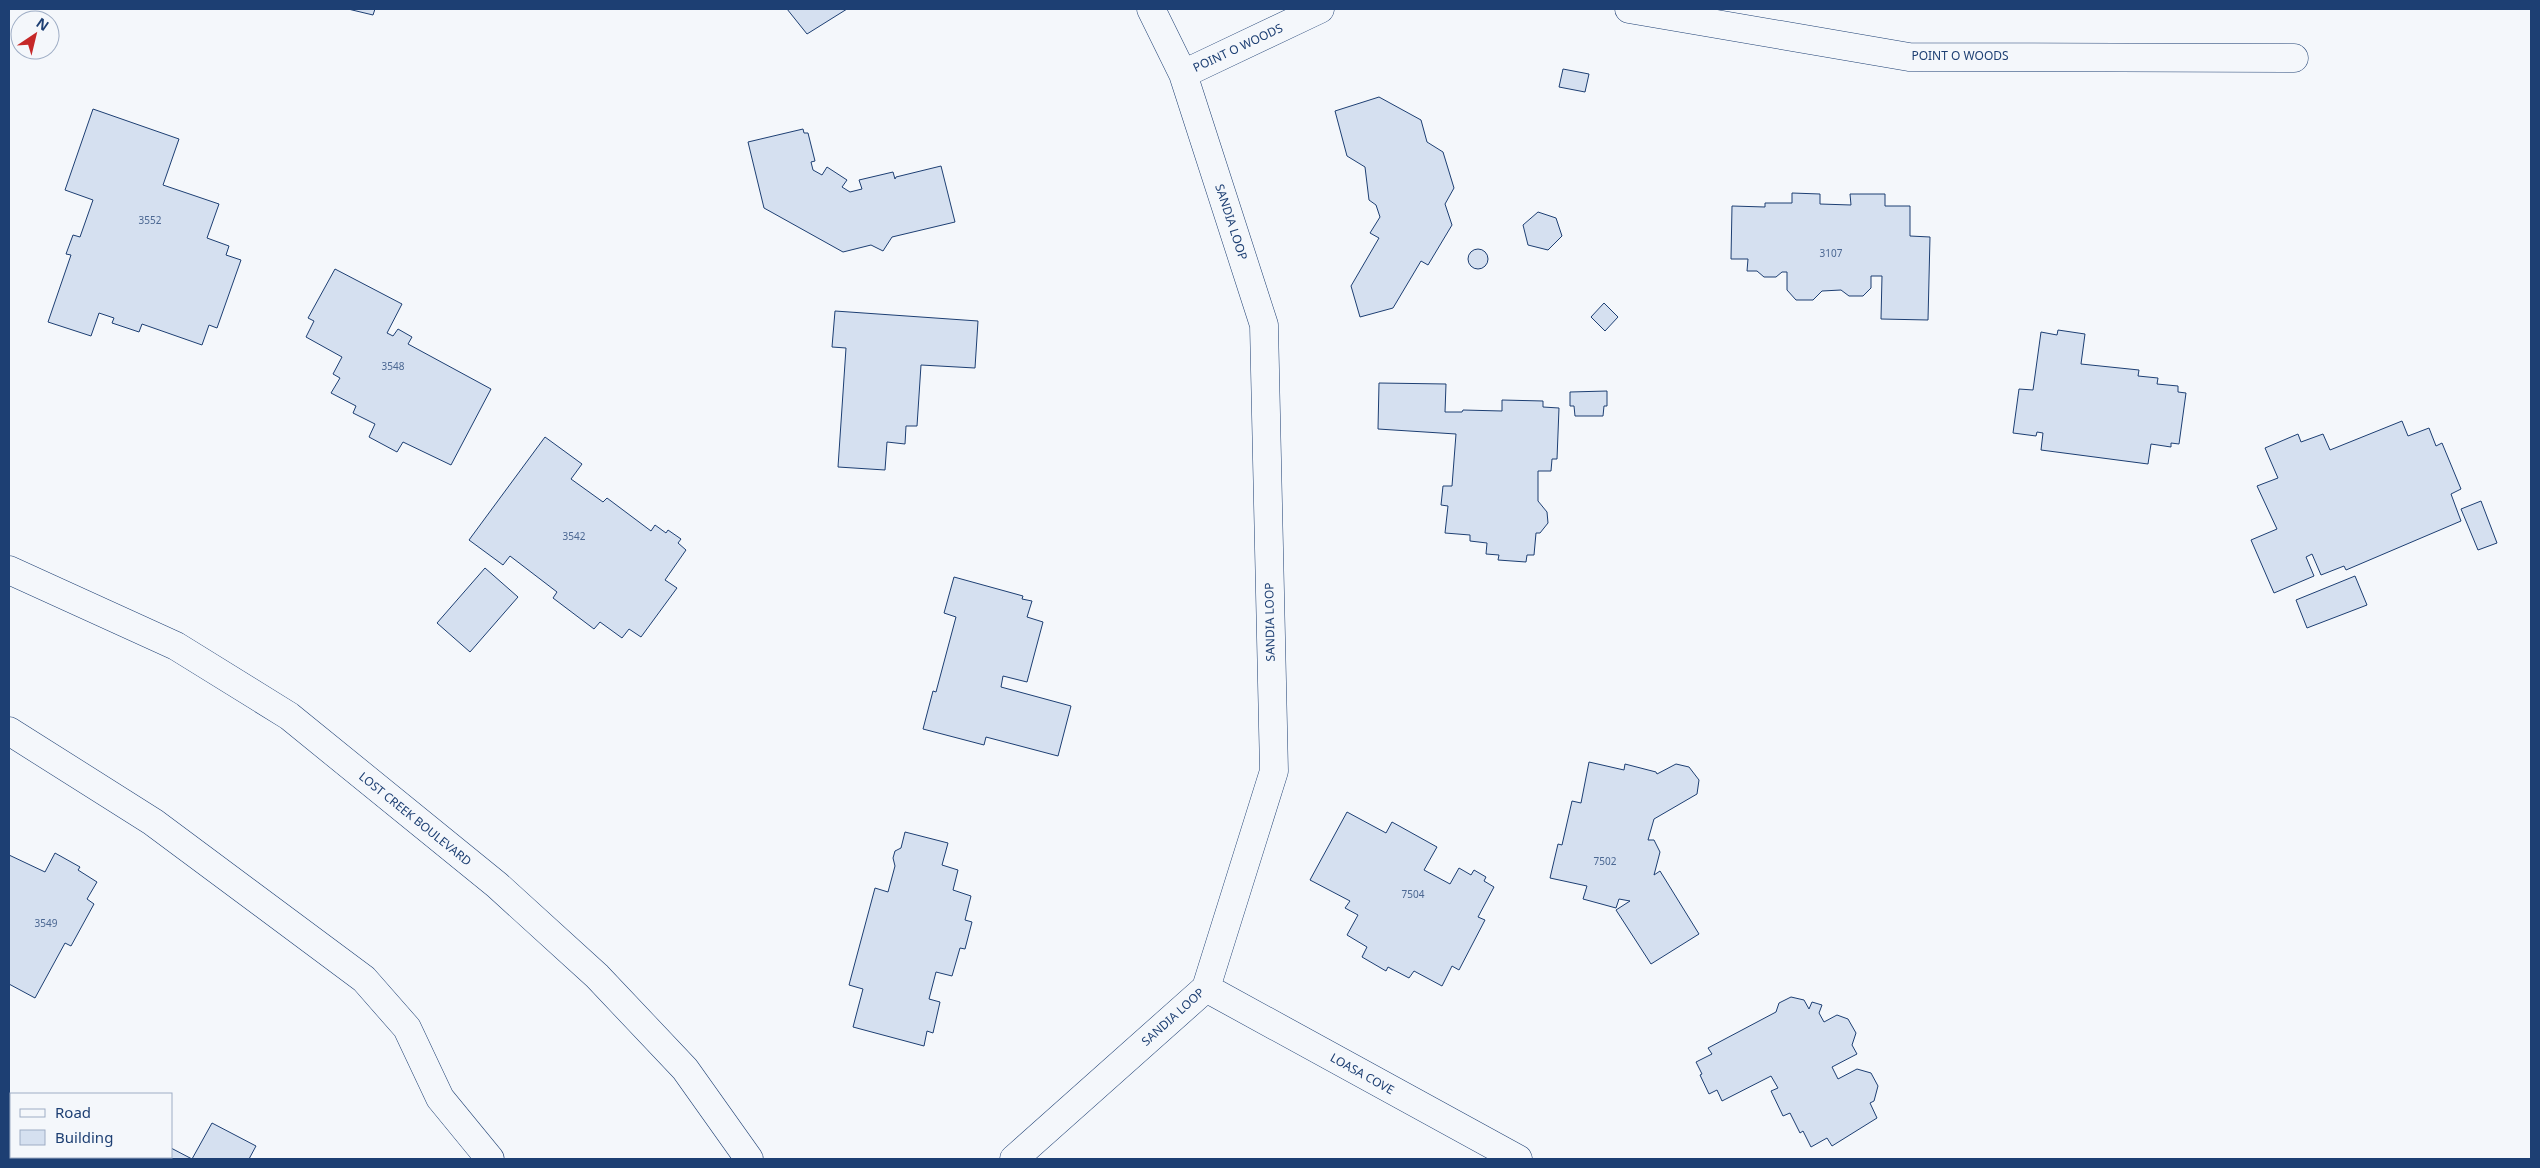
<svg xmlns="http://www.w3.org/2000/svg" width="2540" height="1168" font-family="'Noto Sans',sans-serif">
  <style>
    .building { fill: #d5e0f0; stroke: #1d3f73 }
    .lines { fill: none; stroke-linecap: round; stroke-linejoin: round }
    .minor-casing { stroke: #1d3f73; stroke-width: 29 }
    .tertiary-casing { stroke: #1d3f73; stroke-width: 29 }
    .minor { stroke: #f4f7fb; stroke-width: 28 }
    .tertiary { stroke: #f4f7fb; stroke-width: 28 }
    .labels { text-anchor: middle; stroke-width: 4; stroke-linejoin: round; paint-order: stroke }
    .number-label { font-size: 10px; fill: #4b6792 }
    .street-label { font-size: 12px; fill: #1d3f73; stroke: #f4f7fb }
  </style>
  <rect width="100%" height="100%" fill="#f4f7fb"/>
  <path class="building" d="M 348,9 L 375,9 L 373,15 Z
    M 787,9 L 847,9 L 807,34 Z
    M 1563,69 L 1589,74 L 1585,92 L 1559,87 Z
    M 1379,97 L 1421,120 L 1427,142 L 1443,152 L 1454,188 L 1445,204 L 1452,225 L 1428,265 L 1421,261 L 1393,308 L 1360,317 L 1351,286 L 1379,238 L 1370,233 L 1380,217 L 1376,205 L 1369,200 L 1365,167 L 1347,156 L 1335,111 Z
    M 93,109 L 179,139 L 163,185 L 219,204 L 207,238 L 229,246 L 226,255 L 241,260 L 217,328 L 209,325 L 202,345 L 142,324 L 139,332 L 112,323 L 114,318 L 99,313 L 91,336 L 48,322 L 71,255 L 66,254 L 73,235 L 80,237 L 93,200 L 65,190 Z
    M 803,129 L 804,133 L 808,133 L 815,161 L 811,162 L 813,170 L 822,175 L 827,167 L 847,180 L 842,187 L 850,192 L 862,189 L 859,180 L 893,172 L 895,179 L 896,177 L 941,166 L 955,222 L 892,237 L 883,251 L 871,245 L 843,252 L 764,208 L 748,142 Z
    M 1792,193 L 1820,194 L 1820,204 L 1851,205 L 1850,194 L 1885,194 L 1885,206 L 1910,206 L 1910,236 L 1930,237 L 1928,320 L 1881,319 L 1882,276 L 1871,276 L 1871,288 L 1863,296 L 1849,296 L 1841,290 L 1822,291 L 1813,300 L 1796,300 L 1787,290 L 1787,272 L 1782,272 L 1776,277 L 1764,277 L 1757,271 L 1747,271 L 1748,259 L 1731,259 L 1732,206 L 1765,207 L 1765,203 L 1792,203 Z
    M 1538,212 L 1556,218 L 1562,236 L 1548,250 L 1528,245 L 1523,225 Z
    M1468 259a10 10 0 1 1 20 0a10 10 0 1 1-20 0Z
    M 335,269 L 402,304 L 387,333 L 393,336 L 398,329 L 412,337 L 408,344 L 491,389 L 451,465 L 403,442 L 397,452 L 369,437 L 375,424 L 353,413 L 356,406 L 331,393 L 340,378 L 333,374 L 342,357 L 306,337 L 314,321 L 308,318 Z
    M 1604,303 L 1618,317 L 1605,331 L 1591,317 Z
    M 835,311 L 978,321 L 975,368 L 921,365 L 917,426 L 906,426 L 905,444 L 887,442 L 885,470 L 838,467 L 846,348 L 832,347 Z
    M 2058,330 L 2085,334 L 2081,364 L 2139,370 L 2138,376 L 2158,378 L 2157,384 L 2178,386 L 2178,392 L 2186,393 L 2179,444 L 2171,443 L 2171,447 L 2151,444 L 2148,464 L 2041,450 L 2043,433 L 2037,432 L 2036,436 L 2013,433 L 2019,389 L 2033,390 L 2041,332 L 2057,335 Z
    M 1379,383 L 1446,384 L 1445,412 L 1462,412 L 1463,410 L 1502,411 L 1502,400 L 1543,401 L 1543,407 L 1559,408 L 1557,459 L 1552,459 L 1551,471 L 1538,471 L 1538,501 L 1547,512 L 1548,523 L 1540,533 L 1536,533 L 1534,555 L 1527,555 L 1526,562 L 1498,560 L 1499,555 L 1486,554 L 1487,543 L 1470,541 L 1470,535 L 1445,533 L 1448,506 L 1441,505 L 1443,486 L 1452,486 L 1456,434 L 1378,429 Z
    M 1607,391 L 1607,406 L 1604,406 L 1603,416 L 1575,416 L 1574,406 L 1570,406 L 1570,392 Z
    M 2402,421 L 2408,436 L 2429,428 L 2436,446 L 2442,443 L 2461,489 L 2451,494 L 2461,521 L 2346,570 L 2344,566 L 2321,575 L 2312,554 L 2306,557 L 2314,576 L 2274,593 L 2251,540 L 2277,529 L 2257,486 L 2278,478 L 2265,448 L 2298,434 L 2301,442 L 2323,434 L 2330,450 Z
    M 545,437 L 582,464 L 571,479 L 603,502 L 607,498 L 651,531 L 655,525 L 666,533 L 668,530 L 681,539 L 678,543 L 686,550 L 665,580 L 677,588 L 641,637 L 629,629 L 622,638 L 600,622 L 594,629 L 553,598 L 557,592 L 510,556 L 503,565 L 469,540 Z
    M 2481,501 L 2497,543 L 2478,550 L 2461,509 Z
    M 485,568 L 518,597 L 470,652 L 437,623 Z
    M 2355,576 L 2367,605 L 2307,628 L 2296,600 Z
    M 954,577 L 1023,596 L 1022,599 L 1032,601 L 1027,617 L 1043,622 L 1027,682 L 1003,676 L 1001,687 L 1071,706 L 1058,756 L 986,737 L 984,745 L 923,729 L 933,691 L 936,692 L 956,617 L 944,613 Z
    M 1589,762 L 1624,770 L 1625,764 L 1656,772 L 1657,774 L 1676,764 L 1689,767 L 1699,780 L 1697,794 L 1654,819 L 1648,840 L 1654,840 L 1660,852 L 1654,875 L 1660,871 L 1699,934 L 1651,964 L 1616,910 L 1630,901 L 1619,899 L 1616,908 L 1583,899 L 1587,886 L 1550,878 L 1558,844 L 1562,845 L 1572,801 L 1581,803 Z
    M 1347,812 L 1386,833 L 1392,822 L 1437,847 L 1424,870 L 1450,884 L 1459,868 L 1471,875 L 1474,870 L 1486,877 L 1484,881 L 1494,887 L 1478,917 L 1485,920 L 1459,970 L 1452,966 L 1442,986 L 1414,971 L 1409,978 L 1388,967 L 1386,971 L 1362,957 L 1367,947 L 1347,935 L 1358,915 L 1345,908 L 1350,901 L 1310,880 Z
    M 905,832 L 948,843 L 942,865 L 958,870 L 953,890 L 971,896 L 965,920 L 972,922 L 965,949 L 960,948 L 952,976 L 936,972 L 929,999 L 940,1002 L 933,1033 L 927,1031 L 924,1046 L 853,1027 L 863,989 L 849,985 L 875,888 L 888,892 L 895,866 L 893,858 L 895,851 L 901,848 Z
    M 55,853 L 80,867 L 78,870 L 97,882 L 87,899 L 94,904 L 71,946 L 65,943 L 35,998 L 9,984 L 9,855 L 45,872 Z
    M 1791,997 L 1804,1000 L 1809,1009 L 1812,1002 L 1822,1005 L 1819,1013 L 1824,1022 L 1837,1015 L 1848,1019 L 1856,1033 L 1852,1045 L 1857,1054 L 1832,1067 L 1838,1079 L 1857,1069 L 1871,1073 L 1878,1086 L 1874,1101 L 1870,1103 L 1877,1118 L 1832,1146 L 1827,1138 L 1811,1147 L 1803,1131 L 1800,1133 L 1790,1113 L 1783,1116 L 1771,1091 L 1778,1088 L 1771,1076 L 1722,1101 L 1717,1090 L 1709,1094 L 1700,1075 L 1702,1074 L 1696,1062 L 1712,1054 L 1708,1048 L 1776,1012 L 1779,1003 Z
    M 212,1123 L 256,1146 L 249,1159 L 192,1159 Z
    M 171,1148 L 192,1159 L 136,1159 L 137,1157 L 171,1157 Z"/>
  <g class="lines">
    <g class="minor-casing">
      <path id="minor" d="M 1629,9 L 1909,57 L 2294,58
        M 1183,74 L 1320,9
        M 9,731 L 153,822 L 364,979 L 407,1028 L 440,1098 L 490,1159
        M 1206,988 L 1518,1159
        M 1014,1159 L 1206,988 L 1274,771 L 1264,325 L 1183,74 L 1151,9"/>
    </g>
    <g class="tertiary-casing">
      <path id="tertiary" d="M 9,570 L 176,646 L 289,716 L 497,885 L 597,976 L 685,1069 L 749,1159"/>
    </g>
    <use href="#minor" class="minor"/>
    <use href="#tertiary" class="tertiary"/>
  </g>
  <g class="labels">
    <g class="number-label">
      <text x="150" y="224">3552</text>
      <text x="1831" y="257">3107</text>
      <text x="393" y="370">3548</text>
      <text x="574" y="540">3542</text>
      <text x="1605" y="865">7502</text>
      <text x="1413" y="898">7504</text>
      <text x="46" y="927">3549</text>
    </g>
    <g class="street-label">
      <text transform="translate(1238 48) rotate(-25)" y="4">POINT O WOODS</text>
      <text x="1960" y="60">POINT O WOODS</text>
      <text transform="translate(1231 222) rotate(72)" y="4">SANDIA LOOP</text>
      <text transform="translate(1270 622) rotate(-91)" y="4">SANDIA LOOP</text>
      <text transform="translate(415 819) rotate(39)" y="4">LOST CREEK BOULEVARD</text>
      <text transform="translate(1173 1017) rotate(-42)" y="4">SANDIA LOOP</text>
      <text transform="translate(1362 1074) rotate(29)" y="4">LOASA COVE</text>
    </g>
  </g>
  <rect width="2540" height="1168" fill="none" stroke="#1d3f73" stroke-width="20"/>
  <rect x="10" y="1093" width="162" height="65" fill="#f4f7fb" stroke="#9eadc5"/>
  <rect x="20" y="1109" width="25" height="8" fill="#f4f7fb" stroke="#9eadc5"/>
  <text x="55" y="1118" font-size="15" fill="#1d3f73">Road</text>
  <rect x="20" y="1130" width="25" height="15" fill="#d5e0f0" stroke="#9eadc5"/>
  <text x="55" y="1143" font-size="15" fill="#1d3f73">Building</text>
  <g transform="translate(35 35) rotate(35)"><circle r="24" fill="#f4f7fb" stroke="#9eadc5"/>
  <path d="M0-4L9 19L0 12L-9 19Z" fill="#c62828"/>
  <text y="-8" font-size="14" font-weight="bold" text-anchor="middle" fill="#1d3f73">N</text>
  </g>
</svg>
